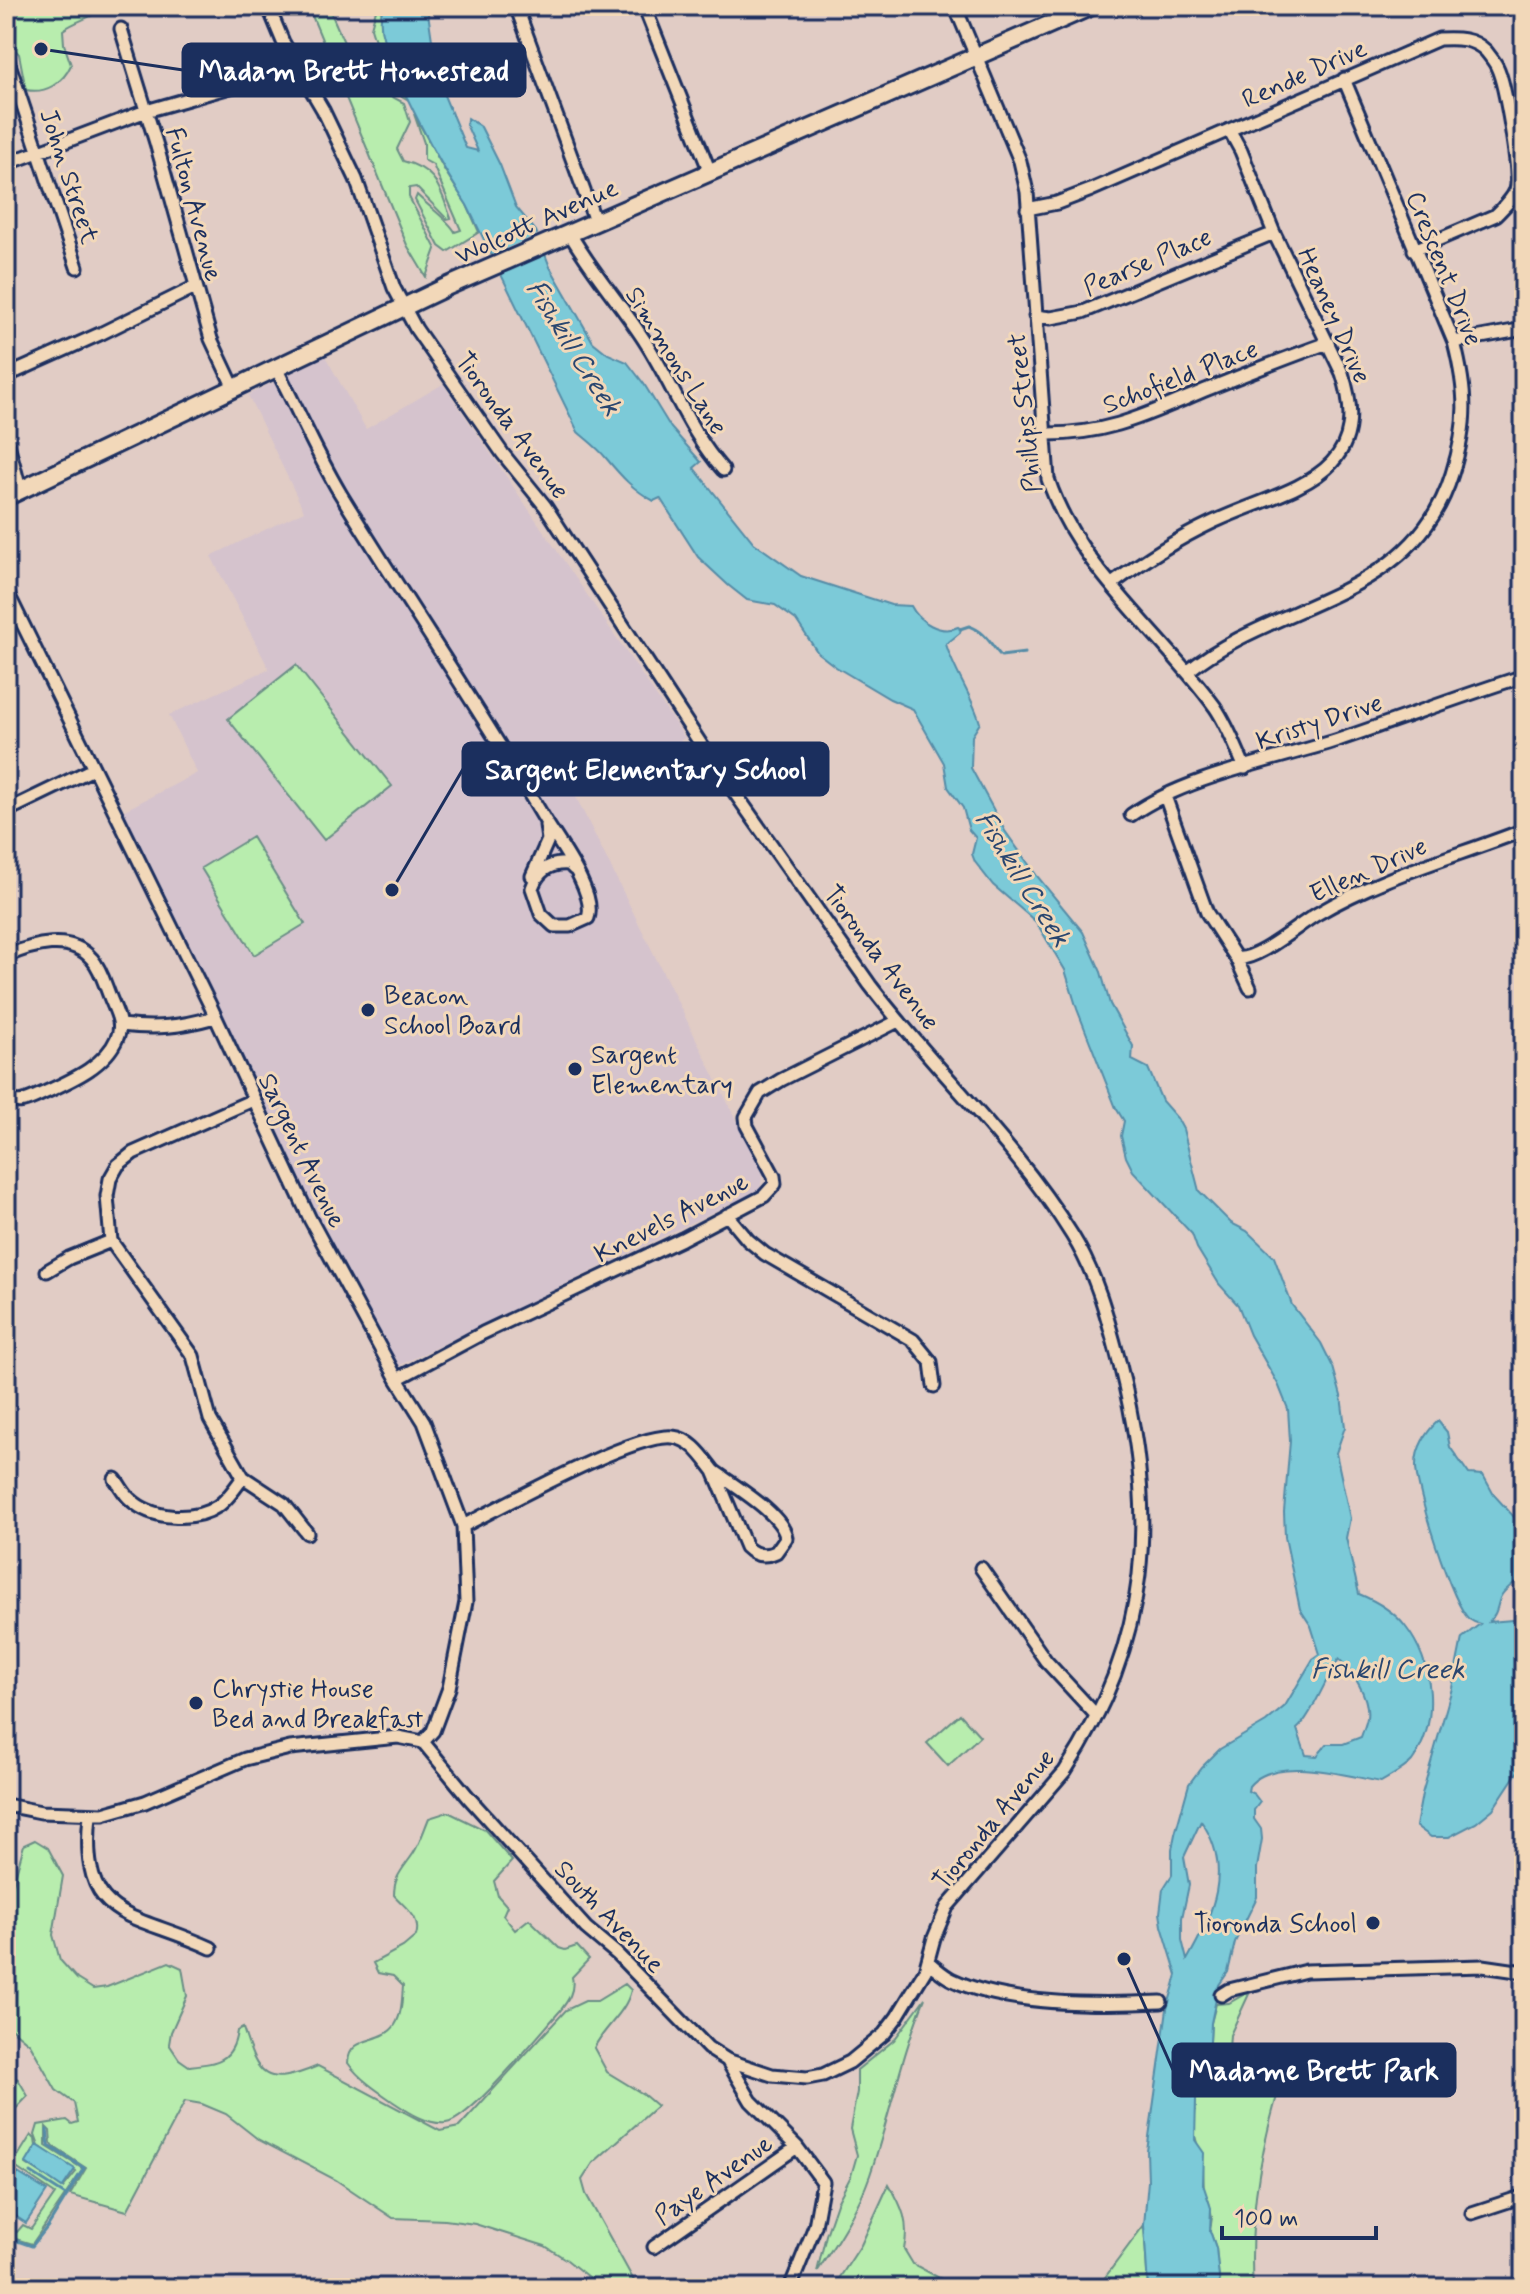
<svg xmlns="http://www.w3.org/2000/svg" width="1530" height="2294" font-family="Mynerve,sans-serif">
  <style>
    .built { fill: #d5c3cd }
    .green { fill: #b8edae; stroke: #6a8e86; stroke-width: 2 }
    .water { fill: #7bcad8; stroke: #558ca7; stroke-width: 2; fill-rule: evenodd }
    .pier { fill: #e1ccc5 }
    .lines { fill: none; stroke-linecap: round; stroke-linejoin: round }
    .stream { stroke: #558ca7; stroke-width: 3 }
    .street-casing { stroke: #1b2f5e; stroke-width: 17 }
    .secondary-casing { stroke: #1b2f5e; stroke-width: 22 }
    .street { stroke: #f2d8b9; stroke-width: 11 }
    .secondary { stroke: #f2d8b9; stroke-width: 16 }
    .poi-dot { fill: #1b2f5e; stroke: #f2d8b9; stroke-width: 3 }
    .labels { text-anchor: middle; stroke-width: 6; stroke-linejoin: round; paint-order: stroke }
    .street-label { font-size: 26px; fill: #1b2f5e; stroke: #f2d8b9 }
    .poi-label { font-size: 26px; fill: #1b2f5e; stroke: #f2d8b9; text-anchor: start }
    .water-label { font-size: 28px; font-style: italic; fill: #294670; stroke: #f2d8b9 }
    .leader { fill: none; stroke: #1b2f5e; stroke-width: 3 }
    .callout-dot { fill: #1b2f5e; stroke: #f2d8b9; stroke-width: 3 }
    .callout { fill: #1b2f5e; stroke: #1b2f5e; stroke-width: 3 }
    .callout-label { font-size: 28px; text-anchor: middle; font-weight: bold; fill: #fff }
  </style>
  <rect width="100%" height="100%" fill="#e1ccc5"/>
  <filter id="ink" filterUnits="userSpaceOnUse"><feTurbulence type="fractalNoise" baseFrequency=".0125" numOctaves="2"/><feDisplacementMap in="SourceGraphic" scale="16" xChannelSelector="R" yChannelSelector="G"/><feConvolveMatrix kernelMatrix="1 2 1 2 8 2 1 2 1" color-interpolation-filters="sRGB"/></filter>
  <g filter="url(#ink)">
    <path class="built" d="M 325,356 L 366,429 L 443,384 L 685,738 L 575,795 L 763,1174 L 760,1189 L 398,1366 L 317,1217 L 123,811 L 197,773 L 169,715 L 269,669 L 211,556 L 304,511 L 248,395 Z"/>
    <path class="green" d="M 6,6 L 106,6 C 93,18 77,20 63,30 L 64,44 L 71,65 C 63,83 46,94 26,90 L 19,54 L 6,40 Z
      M 308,6 L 328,6 L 357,72 L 372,58 L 385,93 L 404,103 L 410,122 L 397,149 L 403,161 C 437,170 439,187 451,218 L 447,219 L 416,187 L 409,188 L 409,197 L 436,249 L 426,277 L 407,245 Z
      M 377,6 L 383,6 C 376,30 387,50 400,69 L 395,72 L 407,99 L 390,89 L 371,28 Z
      M 414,114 L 445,171 L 467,205 L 479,232 L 447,252 L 439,246 L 415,200 L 417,195 C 428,206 450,221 455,232 L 461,230 L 433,165 L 424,160 L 424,143 Z
      M 296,665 L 392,786 L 324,840 L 228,719 Z
      M 252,837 L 305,924 L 254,955 L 201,868 Z
      M 960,1714 L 980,1736 L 948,1766 L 927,1743 Z
      M 448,1812 L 485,1830 L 512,1861 L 494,1881 L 498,1896 L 507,1906 L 503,1915 L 515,1930 L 529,1919 L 559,1948 L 565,1950 L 577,1946 L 589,1959 L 572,1977 C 575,1991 568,2001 560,2011 C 541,2032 469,2121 446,2123 C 428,2125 410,2113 395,2103 C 379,2092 360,2080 348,2063 C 349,2034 382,2045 395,2025 C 402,2014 402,1999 403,1986 L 393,1976 L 378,1973 L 373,1963 L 403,1947 L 416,1936 C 422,1917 405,1908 394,1895 C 394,1876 403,1869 413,1854 C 420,1843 424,1830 429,1818 Z
      M 35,1840 L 48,1848 L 63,1876 L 53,1935 L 60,1960 L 77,1979 L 93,1989 L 107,1987 L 169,1962 L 182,1968 L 187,1996 L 171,2032 L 169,2044 L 179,2059 L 189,2066 C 216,2063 233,2062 237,2031 L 243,2028 C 258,2077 265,2088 318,2066 L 440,2131 L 459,2127 L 566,2010 L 585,2001 L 597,2001 L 625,1984 L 631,1990 C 626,2013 604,2027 594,2048 L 607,2072 L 643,2094 L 657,2106 L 593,2163 L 582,2180 L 586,2194 L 638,2288 L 596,2288 L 593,2281 L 567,2260 L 545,2246 L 475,2224 L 445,2220 L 393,2218 L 336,2180 L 259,2140 L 226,2114 L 202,2104 L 185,2101 L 127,2211 L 70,2195 L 86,2168 L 54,2147 L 51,2143 L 50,2131 L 46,2127 L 46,2146 L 83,2169 L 32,2244 L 6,2236 L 6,2225 L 17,2232 L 23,2225 L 31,2229 L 55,2194 L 15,2167 L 10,2174 L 8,2172 L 31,2135 L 35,2139 L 36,2146 L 26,2164 L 63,2188 L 76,2172 L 39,2146 L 35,2135 L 38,2125 L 67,2120 L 72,2124 L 78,2122 L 74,2103 L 56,2090 L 30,2044 L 6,2024 L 6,1909 L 24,1845 Z
      M 1245,1994 L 1249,1994 L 1230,2035 L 1229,2049 C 1242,2063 1249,2060 1267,2058 L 1285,2070 C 1262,2140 1248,2214 1253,2288 L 1220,2288 L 1216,2248 L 1210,2231 L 1212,2217 L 1209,2202 L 1204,2192 L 1203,2166 L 1194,2132 L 1196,2099 L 1209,2060 L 1211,2023 L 1216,2004 L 1229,2003 Z
      M 925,1998 C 901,2056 890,2116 870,2175 C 858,2210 837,2241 817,2272 L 826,2235 L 837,2203 L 851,2176 L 857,2155 L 850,2129 L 857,2092 L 857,2070 L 894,2040 Z
      M 6,2073 L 18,2079 L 28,2096 L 6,2119 Z
      M 889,2184 C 902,2206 910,2223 904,2249 L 913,2264 L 958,2288 L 833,2288 L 861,2245 Z
      M 1144,2225 L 1148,2288 L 1074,2288 L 1100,2284 Z"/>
    <path class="water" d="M 383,6 L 427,6 L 438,81 L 466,148 L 478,151 L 466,124 L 468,118 L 481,127 L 500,165 L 516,207 L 536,231 L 550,267 L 593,342 L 608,354 L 627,362 L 644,384 L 671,428 L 701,462 L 694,468 L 754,543 L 801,576 L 891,605 L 911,606 C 919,622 941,635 958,627 L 961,629 L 960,633 L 946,644 C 954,672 972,695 980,723 L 972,736 L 971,768 L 1005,831 L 1037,876 L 1083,932 L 1101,972 L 1110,1004 L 1133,1046 L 1132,1060 L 1148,1068 L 1162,1101 L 1177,1118 L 1183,1129 L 1199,1191 L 1231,1223 L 1247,1231 L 1274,1257 L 1292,1305 L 1321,1343 L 1333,1367 L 1341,1396 L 1345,1427 L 1336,1453 L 1350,1518 L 1346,1538 L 1359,1594 C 1376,1601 1394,1612 1405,1626 C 1434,1663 1440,1722 1412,1761 C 1405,1769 1391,1776 1381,1782 C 1347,1776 1275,1754 1249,1786 L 1248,1791 L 1254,1794 L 1260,1802 L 1254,1810 L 1254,1819 L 1261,1829 L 1262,1839 L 1257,1868 L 1257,1897 L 1235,1942 L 1228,1972 L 1219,1985 L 1211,2023 L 1209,2060 L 1196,2099 L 1195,2140 L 1204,2153 L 1203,2184 L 1211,2208 L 1210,2231 L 1216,2248 L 1220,2288 L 1148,2288 L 1144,2225 L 1148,2181 L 1147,2151 L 1167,2009 L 1177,1975 L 1162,1926 L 1160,1913 L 1163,1889 L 1172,1875 L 1172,1849 L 1175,1834 L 1189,1784 L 1201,1768 L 1220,1749 L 1266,1722 L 1285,1706 L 1313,1659 L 1320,1654 L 1311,1626 L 1300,1609 L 1285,1537 L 1284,1512 L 1290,1441 L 1288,1409 L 1278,1384 L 1250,1335 L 1238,1305 L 1219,1284 L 1197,1248 L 1192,1234 L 1133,1171 L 1126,1157 L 1121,1136 L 1124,1121 L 1116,1108 L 1077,1009 L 1065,970 L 1036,922 L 993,885 L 975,862 L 972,854 L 976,838 L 969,830 L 963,808 L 948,787 L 944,763 L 913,709 L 890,699 L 836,667 L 818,653 L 796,620 L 775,605 L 747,600 L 728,585 L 698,557 L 660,498 L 654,501 C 633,490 621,476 606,458 C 598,448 587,440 578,432 L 467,205 C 439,163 416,118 395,72 L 400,68 C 386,49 376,31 383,6 ZM 1339,1659 C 1353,1672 1370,1697 1367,1718 C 1366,1724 1363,1731 1361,1737 L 1343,1744 L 1327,1744 L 1317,1756 L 1306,1755 L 1297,1729 C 1311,1718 1326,1677 1339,1659 ZM 1201,1821 C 1234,1868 1213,1915 1187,1960 L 1182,1940 L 1182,1918 L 1189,1885 L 1184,1857 Z
      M 1438,1421 L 1447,1432 L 1450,1447 L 1469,1474 L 1483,1475 L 1494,1495 L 1516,1519 L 1524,1533 L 1524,1575 C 1517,1582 1503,1589 1500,1598 C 1496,1610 1498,1611 1489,1622 L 1524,1619 L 1524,1762 L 1493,1809 L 1476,1823 L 1449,1837 L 1431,1837 L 1416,1826 L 1422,1794 L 1452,1688 L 1462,1638 L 1480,1624 C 1476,1623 1473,1622 1469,1619 C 1452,1604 1415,1488 1416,1465 C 1416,1448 1426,1432 1438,1421 Z
      M 37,2145 L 75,2169 L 62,2188 L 26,2163 Z
      M 18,2173 L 47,2191 L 26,2223 L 6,2210 L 6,2191 Z"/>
    <path class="pier" d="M 541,233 L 549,253 L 497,276 L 487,257 Z"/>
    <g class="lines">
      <path class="stream" d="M 960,629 L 969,626 C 986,632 990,644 1001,656 L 1025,653
        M 31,2173 L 67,2196
        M 6,2237 L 32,2246 L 48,2226 L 84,2168 L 49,2146 L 47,2130"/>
      <g class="street-casing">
        <path id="street" d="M 516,6 L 595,221
          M 644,6 L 710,172
          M 955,6 L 1020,161 L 1027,192 L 1048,479 C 1078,569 1160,631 1215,707 C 1228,726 1236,748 1245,768
          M 121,29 L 156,143 L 211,339 L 234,388
          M 6,55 L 77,267
          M 6,164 L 146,111 L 237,85 L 295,65
          M 1027,209 L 1057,203 L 1091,190 L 1439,39 C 1457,38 1473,38 1486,51 C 1489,55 1495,62 1497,67 C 1505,83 1521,174 1516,190 C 1512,200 1503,208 1496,215 L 1414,250
          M 569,232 C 591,271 622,305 646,343 C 674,387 688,430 723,470
          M 1035,316 L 1051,318 L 1083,312 L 1274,233
          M 1454,342 L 1524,329
          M 276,368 C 298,410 316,453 340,493 C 407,603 480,709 545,820 C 558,842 597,893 588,918 L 570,926 L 554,926 L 541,914 L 532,888 C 538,871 550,862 569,864 L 574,869
          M 6,376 L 102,333 L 195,287
          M 1044,434 C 1109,435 1150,413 1208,389 C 1248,373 1288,357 1328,343
          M 1112,584 C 1143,561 1175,540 1211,523 C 1284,488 1378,480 1342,373 L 1274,233 L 1241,151 L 1230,131
          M 6,590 L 210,1005 L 310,1219 L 397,1379 L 424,1422 L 463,1526 L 466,1602 L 449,1688 L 433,1731 L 423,1742
          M 1187,672 C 1276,599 1413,601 1452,474 C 1468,423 1467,393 1454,342 L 1344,79
          M 1165,796 L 1207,913 L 1236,958 L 1250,988
          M 6,811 L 93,769
          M 1131,815 C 1187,776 1273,761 1338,740 C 1400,719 1461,696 1524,676
          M 532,876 L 548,840 L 546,825
          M 6,956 C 32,945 70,933 92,959 C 101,969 105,985 110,997 C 115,1010 124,1024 117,1038 C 105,1066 72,1080 46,1092 C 32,1098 19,1107 6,1098
          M 1236,958 C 1256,962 1298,925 1317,914 C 1381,876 1455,857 1524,830
          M 120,1025 C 157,1029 179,1027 215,1017
          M 727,1215 L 748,1240 L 765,1254 L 913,1340 L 931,1362 L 934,1386
          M 47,1271 L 69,1258 L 111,1241
          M 397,1379 L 483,1333 L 682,1239 L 764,1196 L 775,1184 L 774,1176 L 747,1126 L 746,1117 L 760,1093 L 781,1080 L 898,1021
          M 714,1471 C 734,1486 784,1515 786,1538 L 776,1552 C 765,1557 755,1556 746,1547 Z
          M 243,1477 L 284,1504 L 307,1533
          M 115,1479 C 120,1485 124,1494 130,1499 C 152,1520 194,1522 218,1506 C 228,1499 236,1487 243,1477 L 210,1419 L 193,1356 L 111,1241 L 107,1196 L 110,1179 L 118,1165 L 133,1153 L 253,1100
          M 463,1526 C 503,1506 635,1432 673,1437 C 692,1439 703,1457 714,1471
          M 981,1568 L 1046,1661 L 1097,1716
          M 6,1805 L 41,1812 L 103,1814 L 145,1802 L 245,1759 L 290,1748 L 398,1737 L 423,1742 L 469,1798 L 586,1928 L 617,1954 L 708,2048 L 727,2060 L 772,2075 L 807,2078 L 823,2075 L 850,2062 L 884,2034 L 897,2017 L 925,1971 L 934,1938 L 947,1907 L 1065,1771 C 1151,1640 1158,1514 1120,1365 C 1108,1319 1097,1275 1072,1235 C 1015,1143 935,1070 870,985 L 704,749 L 545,506 L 503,454 L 416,329 L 394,288 L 356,179 L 323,110 L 283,42 L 268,6
          M 90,1815 C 79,1924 131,1911 211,1948
          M 928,1962 C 936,1968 944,1976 953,1980 C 1008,2006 1100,2005 1161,2002
          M 1221,1995 L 1229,1990 L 1306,1971 L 1483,1966 L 1524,1972
          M 727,2060 L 751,2101 L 797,2147 L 823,2182 L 815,2226 L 790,2288
          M 1472,2213 L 1524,2196
          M 654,2247 L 797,2147"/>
      </g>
      <g class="secondary-casing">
        <path id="secondary" d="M 6,446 L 18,491
          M 6,497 L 446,287 L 1092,6"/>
      </g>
      <use href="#street" class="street"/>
      <use href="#secondary" class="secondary"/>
    </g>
  </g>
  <g class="poi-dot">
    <circle cx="368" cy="1010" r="8"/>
    <circle cx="575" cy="1069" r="8"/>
    <circle cx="196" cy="1703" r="8"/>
    <circle cx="1373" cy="1923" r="8"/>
  </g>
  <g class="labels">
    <g class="street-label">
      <text transform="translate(1304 73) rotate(-24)" y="9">Rende Drive</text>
      <text transform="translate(70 176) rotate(72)" y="9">John Street</text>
      <text transform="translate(195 204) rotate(75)" y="9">Fulton Avenue</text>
      <text transform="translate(536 221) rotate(-24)" y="9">Wolcott Avenue</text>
      <text transform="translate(1147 261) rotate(-23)" y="9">Pearse Place</text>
      <text transform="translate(1445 268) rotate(68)" y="9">Crescent Drive</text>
      <text transform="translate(1335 315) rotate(66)" y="9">Heaney Drive</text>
      <text transform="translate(677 360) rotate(58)" y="9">Simmons Lane</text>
      <text transform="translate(1180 376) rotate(-21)" y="9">Schofield Place</text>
      <text transform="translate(1024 413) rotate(-96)" y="9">Phillips Street</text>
      <text transform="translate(513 425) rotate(54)" y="9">Tioronda Avenue</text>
      <text transform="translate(1319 721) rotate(-18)" y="9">Kristy Drive</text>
      <text transform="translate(1368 869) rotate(-24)" y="9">Ellen Drive</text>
      <text transform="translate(882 957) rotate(53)" y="9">Tioronda Avenue</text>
      <text transform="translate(303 1150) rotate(64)" y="9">Sargent Avenue</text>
      <text transform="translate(671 1217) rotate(-27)" y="9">Knevels Avenue</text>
      <text transform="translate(993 1819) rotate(-50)" y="9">Tioronda Avenue</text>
      <text transform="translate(610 1916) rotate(46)" y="9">South Avenue</text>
      <text transform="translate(713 2179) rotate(-35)" y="9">Paye Avenue</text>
    </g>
    <g class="poi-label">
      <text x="384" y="1004">Beacon<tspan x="384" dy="30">School Board</tspan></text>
      <text x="591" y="1063">Sargent<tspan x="591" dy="30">Elementary</tspan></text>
      <text x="212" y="1697">Chrystie House<tspan x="212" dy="30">Bed and Breakfast</tspan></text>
      <text x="1357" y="1932" text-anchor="end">Tioronda School</text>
    </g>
    <g class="water-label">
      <text transform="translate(575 347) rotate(58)" y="10">Fishkill Creek</text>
      <text transform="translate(1024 878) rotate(58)" y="10">Fishkill Creek</text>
      <text x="1388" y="1678">Fishkill Creek</text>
    </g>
  </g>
  <path class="leader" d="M41 49L183 70M392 890L463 769M1124 1959L1173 2070"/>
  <g class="callout-dot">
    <circle cx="41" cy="49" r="8"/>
    <circle cx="392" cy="890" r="8"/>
    <circle cx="1124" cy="1959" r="8"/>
  </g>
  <g class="callout">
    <rect x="183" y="44" width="342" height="52" rx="8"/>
    <rect x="463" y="743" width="365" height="52" rx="8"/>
    <rect x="1173" y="2044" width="282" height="52" rx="8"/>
  </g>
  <g class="callout-label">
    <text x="354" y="80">Madam Brett Homestead</text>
    <text x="646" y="779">Sargent Elementary School</text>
    <text x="1314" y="2080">Madame Brett Park</text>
  </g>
  <rect width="1530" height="2294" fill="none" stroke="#f2d8b9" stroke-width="32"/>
  <rect x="16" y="16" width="1498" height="2262" fill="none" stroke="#1b2f5e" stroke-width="3" filter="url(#ink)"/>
  <path d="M1222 2226v12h154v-12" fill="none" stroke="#1b2f5e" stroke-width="4"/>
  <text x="1234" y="2226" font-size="24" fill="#1b2f5e" stroke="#f2d8b9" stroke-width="6" paint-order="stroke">100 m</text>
</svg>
